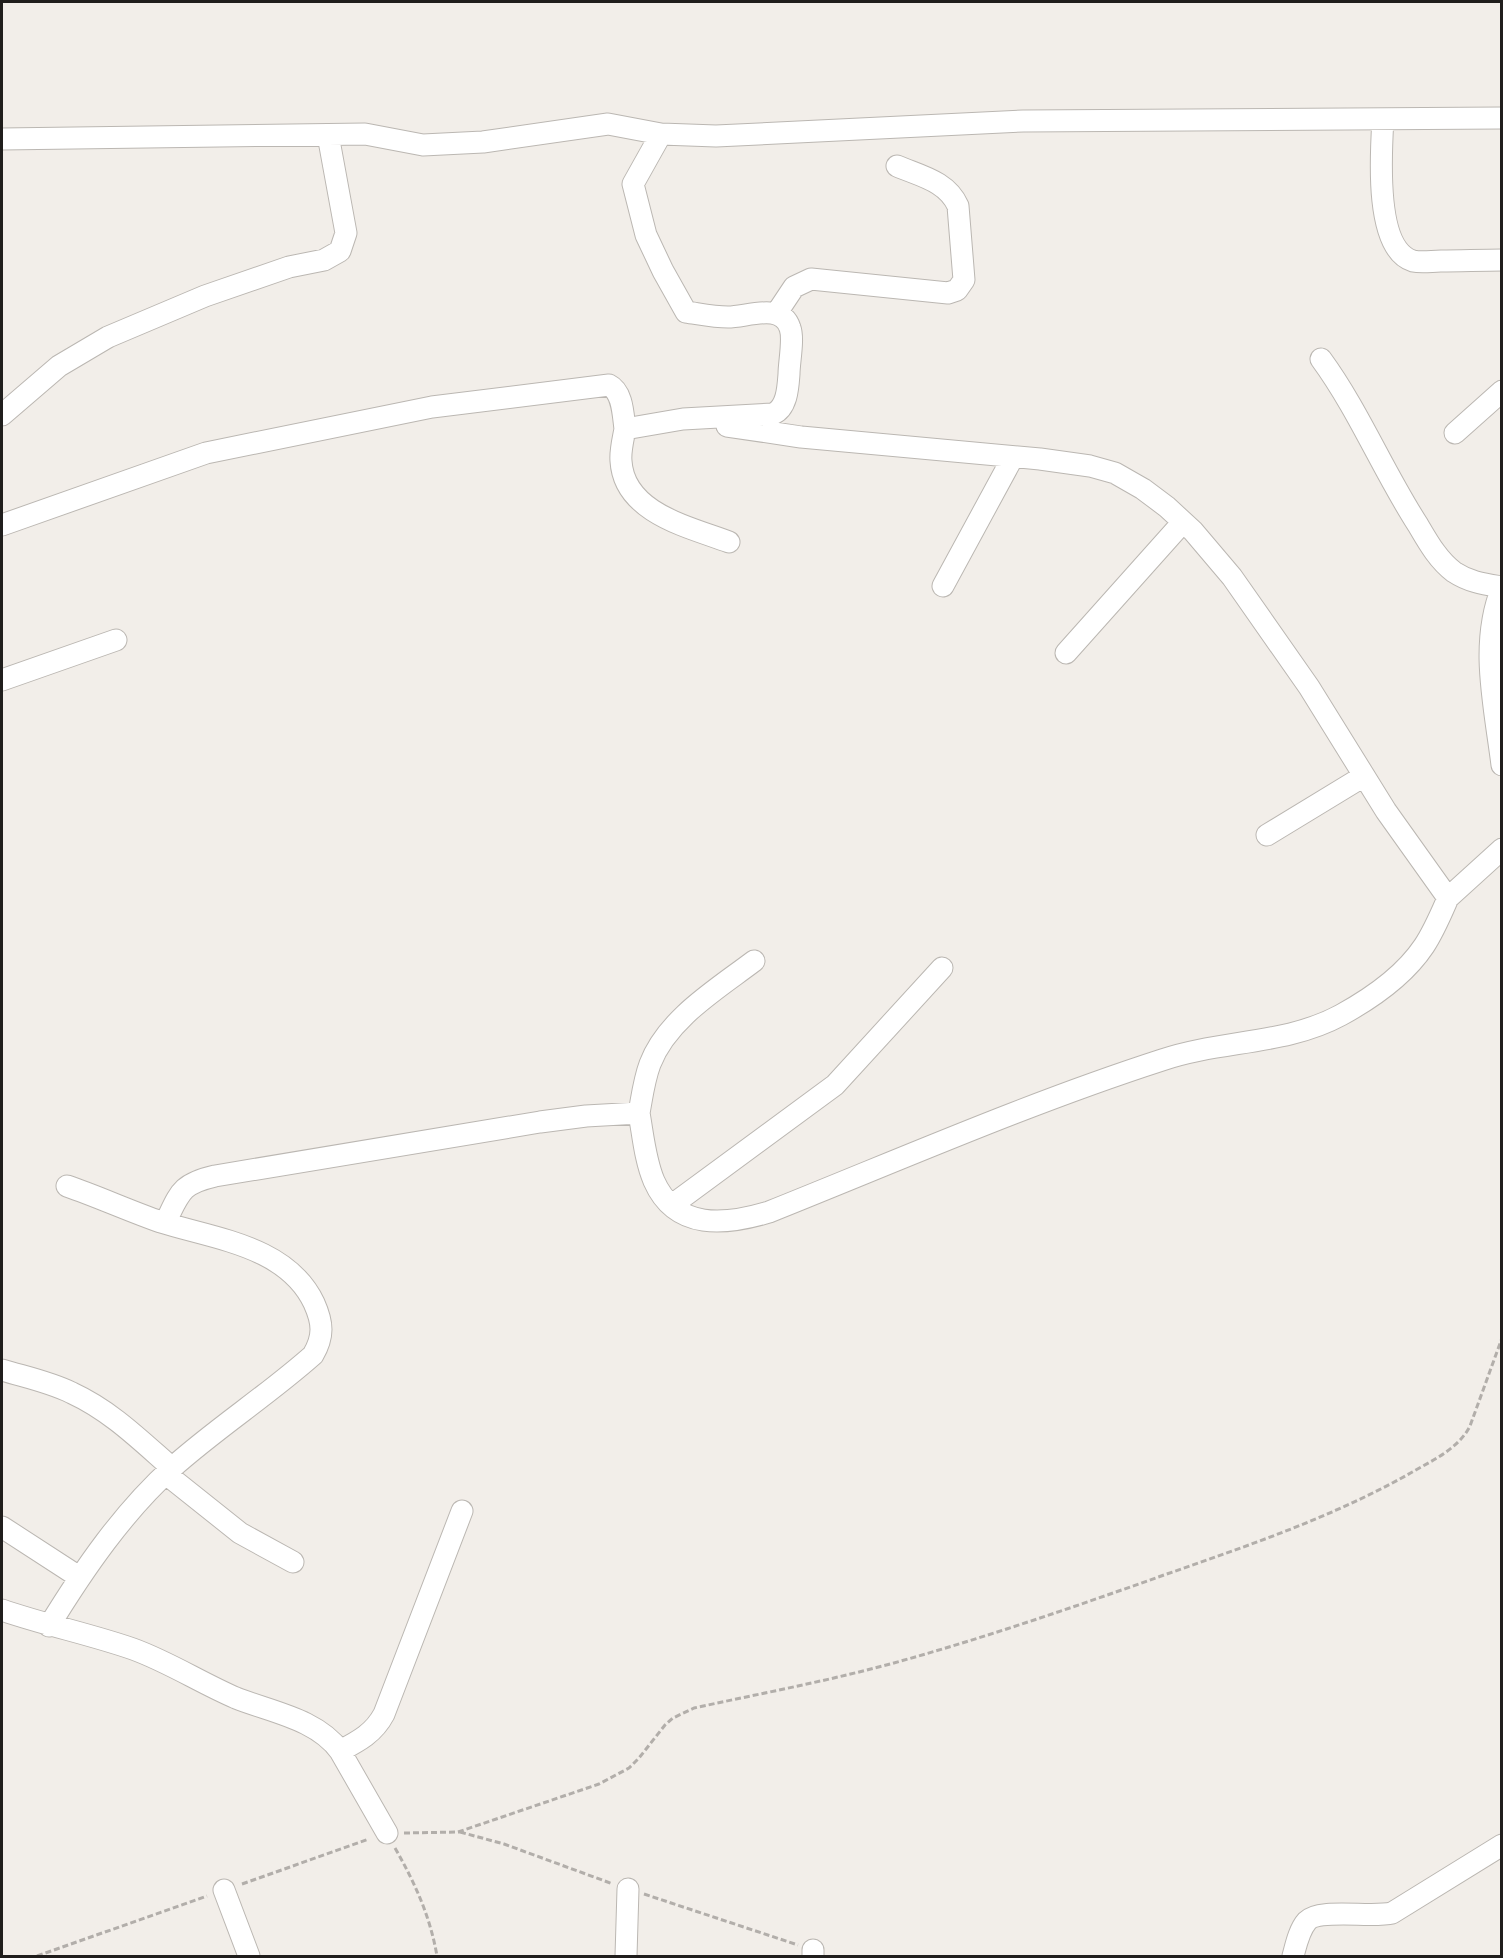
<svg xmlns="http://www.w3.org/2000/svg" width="1503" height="1958" font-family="'Sofia Sans Condensed',sans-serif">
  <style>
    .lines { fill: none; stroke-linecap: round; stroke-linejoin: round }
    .minor-casing { stroke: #bbb7b2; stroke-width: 23 }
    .path { stroke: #b2aeaa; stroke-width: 3; stroke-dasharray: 6 3; stroke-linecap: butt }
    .minor { stroke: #fff; stroke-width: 21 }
  </style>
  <rect width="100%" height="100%" fill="#f2eee9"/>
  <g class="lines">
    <g class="minor-casing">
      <path id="minor" d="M 1383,119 C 1381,152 1374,249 1413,261 C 1422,263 1432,261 1441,261 C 1461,261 1481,260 1502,260
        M 2,139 L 365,134 L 423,145 L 483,142 L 608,124 L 661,134 L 716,136 L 1023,121 L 1502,118
        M 776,314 L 794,287 L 811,279 L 948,293 L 957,290 L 964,280 L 958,206 C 947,181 920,176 897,166
        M 1321,359 C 1359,411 1383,471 1418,525 C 1428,542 1438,560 1454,572 C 1469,582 1484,584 1502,587
        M 2,415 L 59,366 L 108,337 L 205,296 L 289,267 L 324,260 L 340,251 L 346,233 L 328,135
        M 727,426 L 801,437 L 1040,459 L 1090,466 L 1115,473 L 1143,489 L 1167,507 L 1193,531 L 1232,577 L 1309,687 L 1386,811 L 1448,898 L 1502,849
        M 625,429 C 623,440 620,451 621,461 C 624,513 689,527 729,542
        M 1455,433 L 1502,391
        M 2,525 L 206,453 L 432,407 L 609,385 C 623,392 623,415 625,429 L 683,419 L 773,414 C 787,408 788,388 789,374 C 789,362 794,339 790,328 C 782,302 747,317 728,317 C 714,317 700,314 686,312 L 663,271 L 646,235 L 633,184 L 661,134
        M 943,586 L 1013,457
        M 1502,588 C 1479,644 1495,707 1502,765
        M 1066,653 L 1183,522
        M 2,680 L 116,640
        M 1267,835 L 1364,776
        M 639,1113 C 642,1097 644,1080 650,1064 C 667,1019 717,989 754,961
        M 672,1205 L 835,1085 L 942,968
        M 165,1223 C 180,1193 180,1184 215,1176 L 540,1122 L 586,1116 L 639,1113 C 643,1135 645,1160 654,1181 C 676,1231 726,1225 769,1212 C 899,1160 1029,1103 1162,1060 C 1221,1040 1286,1045 1341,1015 C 1372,998 1404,976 1424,946 C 1434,931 1441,914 1448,898
        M 2,1370 C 25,1377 50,1382 72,1393 C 111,1411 140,1440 172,1468
        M 166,1474 L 240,1533 L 293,1562
        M 2,1527 L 79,1577
        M 2,1610 C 45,1625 90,1634 133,1649 C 169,1662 201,1683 236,1698 C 271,1712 317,1719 340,1751 L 387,1833
        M 49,1626 C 84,1569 123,1512 173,1467 C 218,1427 268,1395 313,1355 C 324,1336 323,1323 314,1303 C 287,1246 215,1239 161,1222 C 129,1211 99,1197 67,1186
        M 340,1751 C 359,1741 374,1733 384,1714 L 462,1511
        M 224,1890 L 249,1956
        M 626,1956 L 628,1889
        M 813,1956 L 813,1950
        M 1293,1956 C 1296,1945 1299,1930 1307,1921 C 1319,1908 1372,1918 1392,1913 L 1502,1845"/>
    </g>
    <path class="path" d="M 460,1832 L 504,1844 L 613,1884
      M 404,1833 L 458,1832 L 599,1784 L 629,1768 L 639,1758 L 665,1725 L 673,1718 L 694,1708 C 763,1693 833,1680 901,1661 C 990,1636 1077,1606 1164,1575 C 1247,1546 1330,1518 1407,1475 C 1429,1462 1458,1450 1470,1426 L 1502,1338
      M 395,1848 C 415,1883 430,1916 437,1956
      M 242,1884 L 369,1839
      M 644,1894 L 798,1945
      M 37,1956 L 207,1896"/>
    <use href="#minor" class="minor"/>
  </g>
  <rect width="1503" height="1958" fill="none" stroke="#201e1c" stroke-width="6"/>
</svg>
